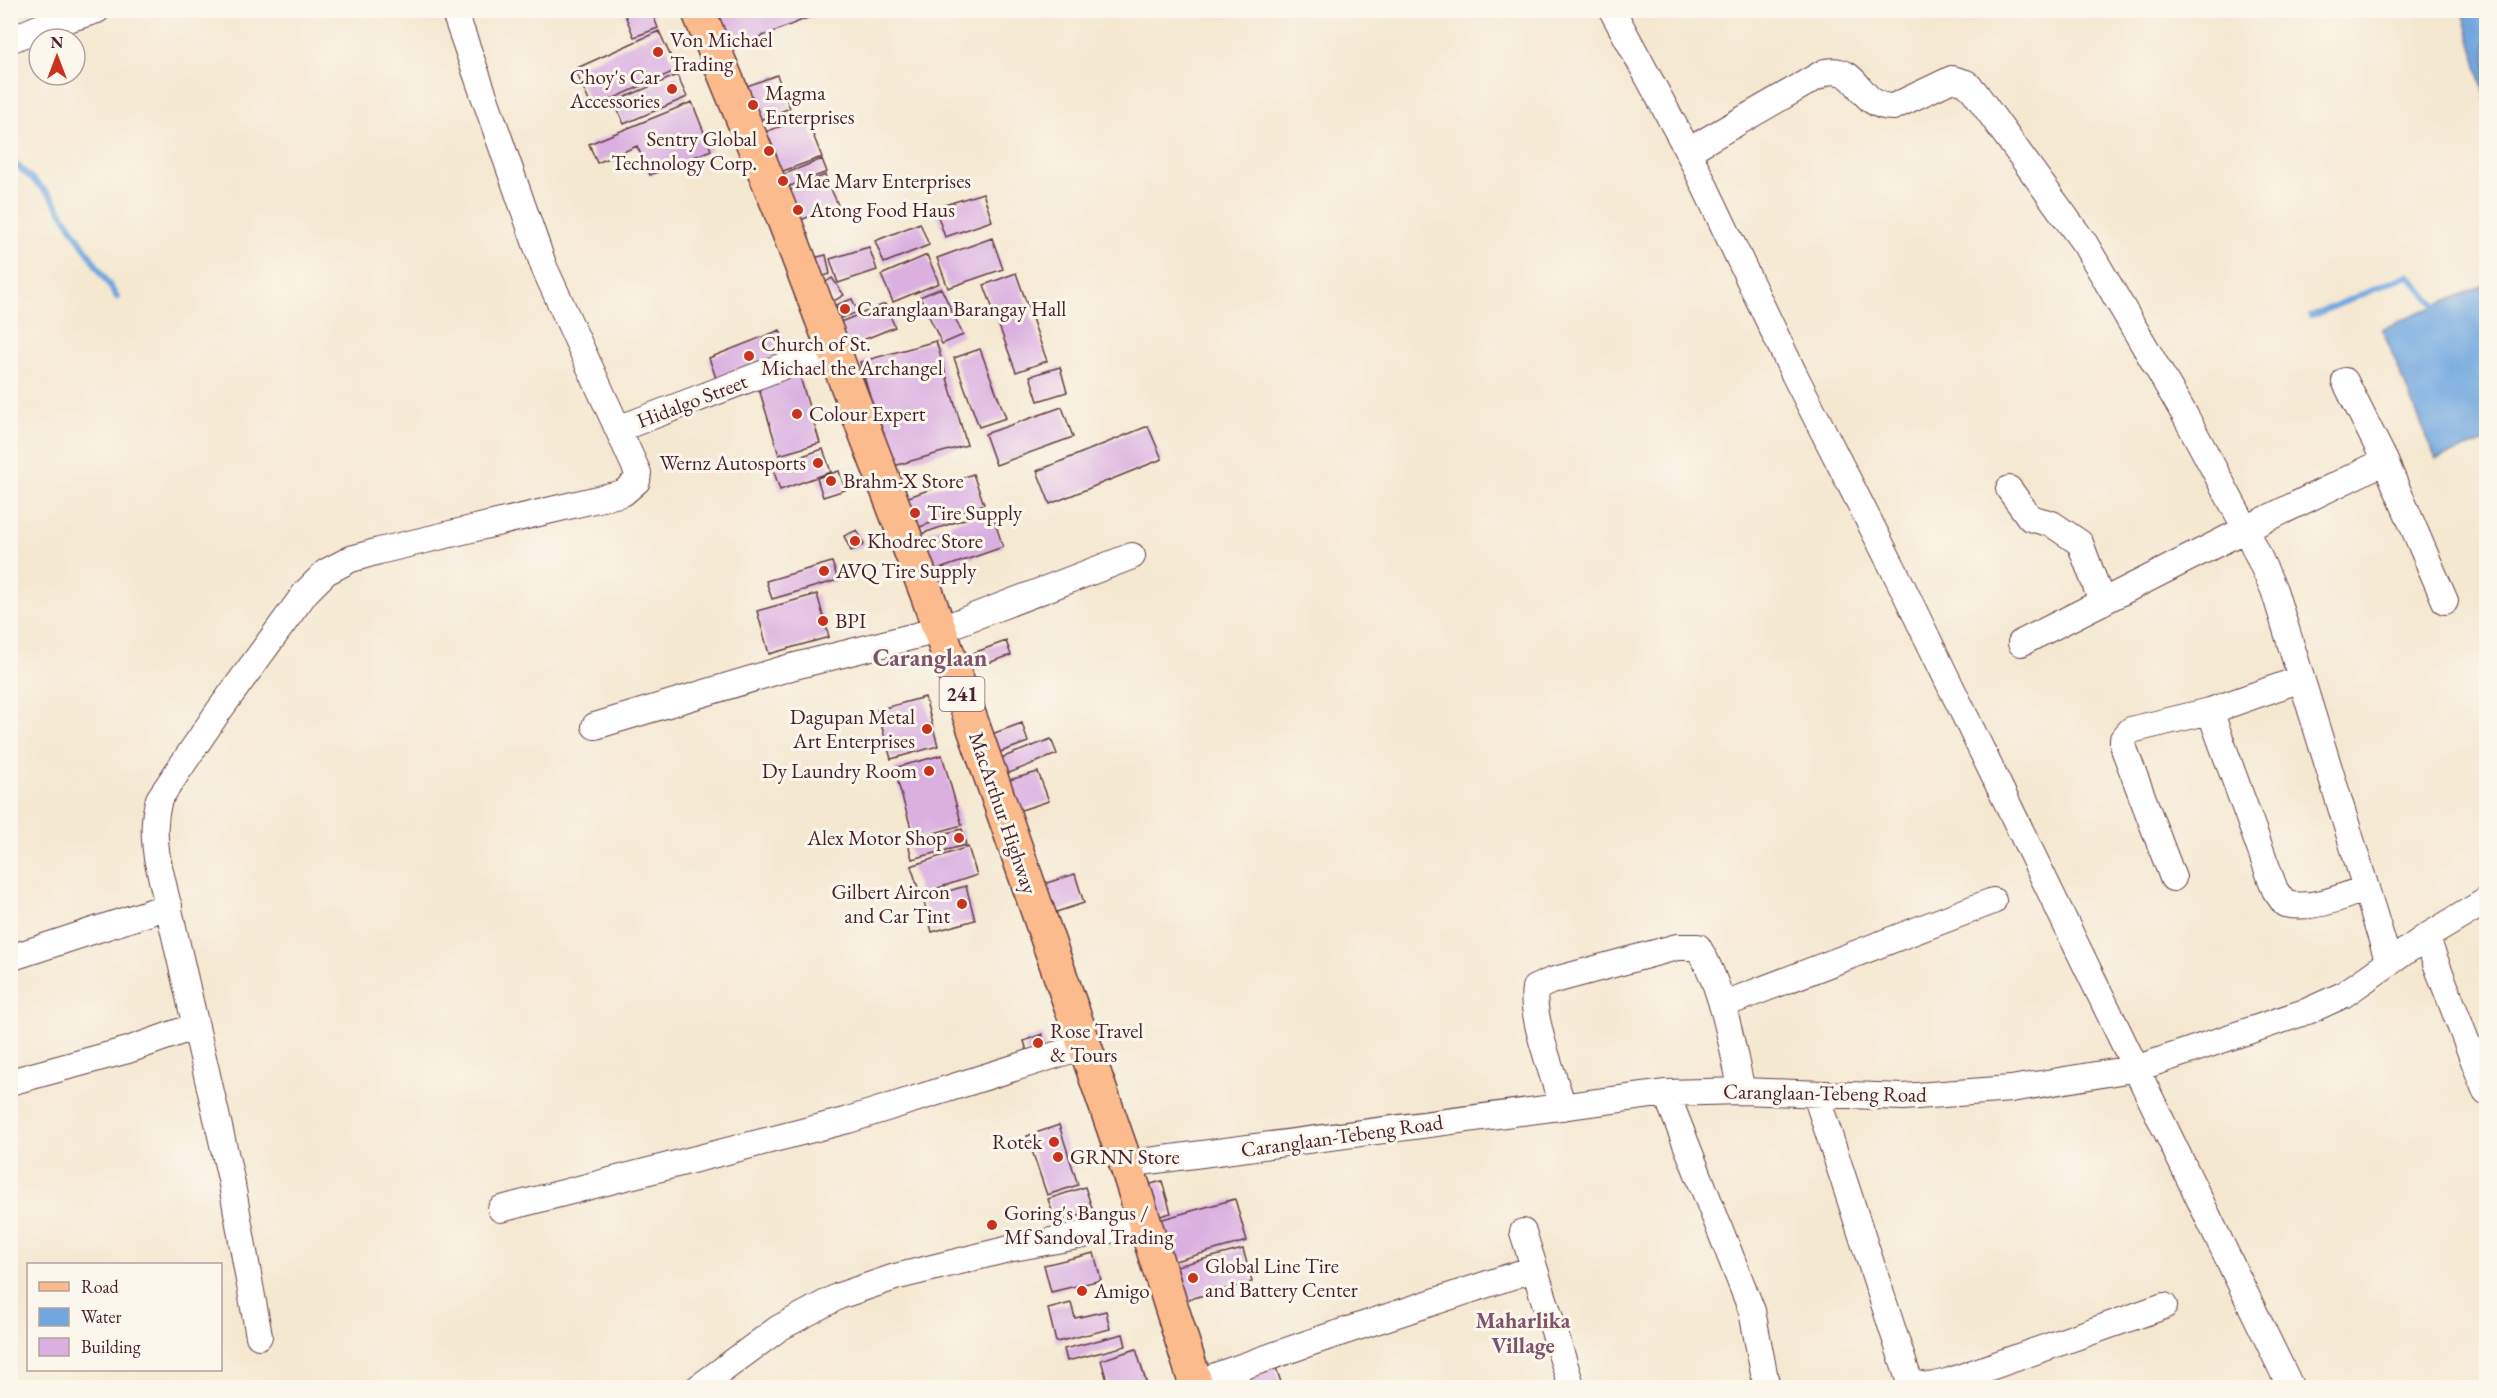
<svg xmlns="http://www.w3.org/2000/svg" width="2497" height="1398" font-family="'EB Garamond',serif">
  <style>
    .water { fill: #71a7df; stroke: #5e6385; stroke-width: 1.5 }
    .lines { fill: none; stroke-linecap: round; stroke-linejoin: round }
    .stream { stroke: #71a7df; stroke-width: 6 }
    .building { fill: #dbb0e1 }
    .street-casing { stroke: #643d44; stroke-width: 28 }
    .primary-casing { stroke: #643d44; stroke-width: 36 }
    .street { stroke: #fff; stroke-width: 26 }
    .primary { stroke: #fbbb8c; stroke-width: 33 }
    .poi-dot { fill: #c8321e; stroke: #fbf7ec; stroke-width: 2 }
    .labels { text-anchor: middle; stroke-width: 6; stroke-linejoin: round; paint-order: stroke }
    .shield { fill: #fbf7ec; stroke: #7f6065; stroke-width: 1.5 }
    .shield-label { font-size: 20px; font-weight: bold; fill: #4a1f2b }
    .poi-label { font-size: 21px; fill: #4a1f2b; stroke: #fbf7ec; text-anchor: start }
    .street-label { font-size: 21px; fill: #4a1f2b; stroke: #fbf7ec }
    .neighbourhood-label { font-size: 22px; font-weight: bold; fill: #7d526b; stroke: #fbf7ec }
    .quarter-label { font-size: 24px; font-weight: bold; fill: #7d526b; stroke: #fbf7ec }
  </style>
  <rect width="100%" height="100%" fill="#fbf7ec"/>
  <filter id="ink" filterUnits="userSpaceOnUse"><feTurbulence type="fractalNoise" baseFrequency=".0167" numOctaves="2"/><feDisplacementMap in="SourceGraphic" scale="12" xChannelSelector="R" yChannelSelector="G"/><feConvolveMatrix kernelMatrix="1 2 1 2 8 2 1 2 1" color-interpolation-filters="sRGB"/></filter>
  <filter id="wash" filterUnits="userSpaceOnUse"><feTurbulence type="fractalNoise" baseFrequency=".008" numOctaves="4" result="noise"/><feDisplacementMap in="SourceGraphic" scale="24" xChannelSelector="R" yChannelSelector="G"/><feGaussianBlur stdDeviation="1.35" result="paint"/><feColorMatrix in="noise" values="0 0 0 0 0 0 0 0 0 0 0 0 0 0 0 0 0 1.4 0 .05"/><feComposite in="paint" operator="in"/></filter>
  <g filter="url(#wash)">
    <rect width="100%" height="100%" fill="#f4e8d0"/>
    <path class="water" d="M 2463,11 L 2486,11 L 2486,102 Z
      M 2486,284 L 2486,441 L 2436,459 L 2382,329 Z"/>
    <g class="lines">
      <path class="stream" d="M 10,159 L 51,196 L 117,297
        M 2311,316 L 2408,275 L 2440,311"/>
    </g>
    <g id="blocks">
      <path class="building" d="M 623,10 L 651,10 L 658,28 L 634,37 Z
        M 715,10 L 819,10 L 820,13 L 730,49 Z
        M 659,31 L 677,70 L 592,108 L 575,69 Z
        M 677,75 L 687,97 L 624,124 L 614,102 Z
        M 777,75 L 790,108 L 752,123 L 739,89 Z
        M 692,102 L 711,150 L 650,175 L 637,146 L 597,163 L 589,144 Z
        M 806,117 L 822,157 L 772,175 L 757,135 Z
        M 822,159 L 827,172 L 782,189 L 777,177 Z
        M 825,175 L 838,205 L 796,222 L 784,193 Z
        M 983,193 L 992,221 L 945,237 L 935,208 Z
        M 920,223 L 929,245 L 884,263 L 875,241 Z
        M 992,238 L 1003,269 L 948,288 L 937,258 Z
        M 869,247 L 877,270 L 838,283 L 830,259 Z
        M 826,255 L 830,274 L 815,279 L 809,259 Z
        M 927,255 L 939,283 L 893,302 L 881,275 Z
        M 1016,273 L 1047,361 L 1016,372 L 984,285 Z
        M 832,278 L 844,295 L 834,301 L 823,284 Z
        M 941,288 L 963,335 L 942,344 L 920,297 Z
        M 852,299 L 858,312 L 841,318 L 836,305 Z
        M 885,304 L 895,327 L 843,348 L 833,325 Z
        M 780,330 L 789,354 L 717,381 L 709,358 Z
        M 936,341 L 967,445 L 890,467 L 860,362 Z
        M 980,349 L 1006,418 L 979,427 L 954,358 Z
        M 797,367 L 820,443 L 779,455 L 756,379 Z
        M 1060,367 L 1067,392 L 1038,401 L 1030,376 Z
        M 1062,407 L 1073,437 L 996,465 L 985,434 Z
        M 1148,426 L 1162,459 L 1050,504 L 1037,471 Z
        M 823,449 L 831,472 L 780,490 L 772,466 Z
        M 839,471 L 845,490 L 823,497 L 817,478 Z
        M 973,474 L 984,504 L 914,529 L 903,499 Z
        M 991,510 L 1003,547 L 925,574 L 912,537 Z
        M 857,530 L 864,545 L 851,551 L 844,536 Z
        M 832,562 L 838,580 L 772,599 L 766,581 Z
        M 817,594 L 829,637 L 769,654 L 757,611 Z
        M 1006,641 L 1011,655 L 962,672 L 957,659 Z
        M 925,697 L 938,746 L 891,759 L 877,710 Z
        M 1022,723 L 1028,742 L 995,754 L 989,735 Z
        M 1051,739 L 1057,754 L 999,777 L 993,761 Z
        M 942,755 L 962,825 L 914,839 L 894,768 Z
        M 1038,772 L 1049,801 L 1012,813 L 1002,782 Z
        M 962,829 L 966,845 L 912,859 L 908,843 Z
        M 968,847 L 977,875 L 920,894 L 911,866 Z
        M 1075,874 L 1084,903 L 1044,916 L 1034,887 Z
        M 966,886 L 975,920 L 932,932 L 923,898 Z
        M 1042,1034 L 1047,1048 L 1028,1055 L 1024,1041 Z
        M 1059,1125 L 1078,1185 L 1047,1195 L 1027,1136 Z
        M 1162,1181 L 1171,1213 L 1149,1219 L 1140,1187 Z
        M 1085,1187 L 1093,1211 L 1056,1223 L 1048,1199 Z
        M 1235,1199 L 1247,1241 L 1171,1262 L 1159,1220 Z
        M 1243,1249 L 1252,1282 L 1186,1300 L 1177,1266 Z
        M 1094,1253 L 1101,1280 L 1051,1292 L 1044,1265 Z
        M 1071,1303 L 1075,1318 L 1106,1311 L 1110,1329 L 1056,1342 L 1048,1309 Z
        M 1123,1334 L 1126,1346 L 1067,1361 L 1064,1349 Z
        M 1136,1349 L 1148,1388 L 1109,1388 L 1101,1360 Z
        M 1273,1359 L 1283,1388 L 1201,1388 Z"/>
    </g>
  </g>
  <g filter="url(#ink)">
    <use href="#blocks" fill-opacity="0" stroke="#643d44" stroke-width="1.5"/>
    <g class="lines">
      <g class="street-casing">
        <path id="street" d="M 1612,10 L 1688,151 L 1794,374 L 1899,580 L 2291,1388
          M 10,40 L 38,28 L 97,10
          M 1688,151 L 1825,72 C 1862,65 1856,107 1893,107 L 1952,79 L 1966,83 L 1974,91 L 2085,244 L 2186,417 L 2246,529 L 2274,590 L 2389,963
          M 618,429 L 833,347
          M 2385,461 L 2445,601
          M 2009,489 L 2030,518 L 2052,524 L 2080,543 L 2102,602
          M 2021,643 L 2246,529 L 2385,461 L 2345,381
          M 2210,711 L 2275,890 L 2285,904 C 2314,910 2339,898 2366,888
          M 595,726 L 791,667 L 939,630 L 1132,556
          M 2173,878 L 2123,746 L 2123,739 L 2131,730 L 2210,711 L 2301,679
          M 2426,937 L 2486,1092
          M 10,958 L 169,906
          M 1722,1005 L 1993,901
          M 10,1082 L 128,1050 L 196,1026
          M 1666,1093 L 1752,1311 L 1766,1384
          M 1816,1095 L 1909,1380 C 1924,1389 1934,1386 1950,1381 L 2164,1306
          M 1563,1107 C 1554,1077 1530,1016 1535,988 L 1551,981 L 1677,947 L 1698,947 C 1724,990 1731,1043 1742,1091
          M 1126,1164 L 1666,1093 L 1742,1091 L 1903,1097 L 2011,1089 L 2138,1068 L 2308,1011 L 2343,995 L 2426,937 L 2486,901
          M 501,1209 L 848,1120 L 1084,1046
          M 1523,1232 L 1570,1382
          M 259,1336 L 231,1179 L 157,858 C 154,836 153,820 159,799 L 218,712 L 306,592 L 326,572 L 351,559 L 379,551 L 623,493 L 637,481 L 638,473 L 544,267 L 454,10
          M 1196,1383 L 1309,1343 L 1533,1269
          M 698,1388 L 779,1328 L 839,1296 L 895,1277 L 1013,1248 L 1143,1224"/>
      </g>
      <g class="primary-casing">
        <path id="primary" d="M 698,10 L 779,207 L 927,594 L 1126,1164 L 1197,1388"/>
      </g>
      <use href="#street" class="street"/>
      <use href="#primary" class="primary"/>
    </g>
  </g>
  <g class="poi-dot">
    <circle cx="658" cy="52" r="6"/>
    <circle cx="672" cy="89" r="6"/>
    <circle cx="753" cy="105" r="6"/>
    <circle cx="769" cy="151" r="6"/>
    <circle cx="783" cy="181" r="6"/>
    <circle cx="798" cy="210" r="6"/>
    <circle cx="845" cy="309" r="6"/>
    <circle cx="749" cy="356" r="6"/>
    <circle cx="797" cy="414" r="6"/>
    <circle cx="818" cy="463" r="6"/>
    <circle cx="831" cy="481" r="6"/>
    <circle cx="915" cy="513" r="6"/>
    <circle cx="855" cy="541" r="6"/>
    <circle cx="824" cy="571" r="6"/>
    <circle cx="823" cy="621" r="6"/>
    <circle cx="927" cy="729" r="6"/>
    <circle cx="929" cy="771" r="6"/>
    <circle cx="959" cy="838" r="6"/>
    <circle cx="962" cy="904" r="6"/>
    <circle cx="1038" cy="1043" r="6"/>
    <circle cx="1054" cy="1142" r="6"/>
    <circle cx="1058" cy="1157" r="6"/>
    <circle cx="992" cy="1225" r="6"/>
    <circle cx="1193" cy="1278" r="6"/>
    <circle cx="1082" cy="1291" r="6"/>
  </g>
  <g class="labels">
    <rect class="shield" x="939.5" y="677" width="45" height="34" rx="4.5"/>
    <g class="shield-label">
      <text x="962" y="701">241</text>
    </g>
    <g class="poi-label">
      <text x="670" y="47">Von Michael<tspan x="670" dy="24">Trading</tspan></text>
      <text x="660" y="84" text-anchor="end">Choy's Car<tspan x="660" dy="24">Accessories</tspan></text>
      <text x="765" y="100">Magma<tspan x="765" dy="24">Enterprises</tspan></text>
      <text x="757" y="146" text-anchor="end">Sentry Global<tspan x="757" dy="24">Technology Corp.</tspan></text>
      <text x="795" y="188">Mae Marv Enterprises</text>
      <text x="810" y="217">Atong Food Haus</text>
      <text x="857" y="316">Caranglaan Barangay Hall</text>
      <text x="761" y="351">Church of St.<tspan x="761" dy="24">Michael the Archangel</tspan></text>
      <text x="809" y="421">Colour Expert</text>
      <text x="806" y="470" text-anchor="end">Wernz Autosports</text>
      <text x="843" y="488">Brahm-X Store</text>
      <text x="927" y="520">Tire Supply</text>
      <text x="867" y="548">Khodrec Store</text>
      <text x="836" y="578">AVQ Tire Supply</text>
      <text x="835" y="628">BPI</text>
      <text x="915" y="724" text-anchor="end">Dagupan Metal<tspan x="915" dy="24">Art Enterprises</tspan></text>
      <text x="917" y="778" text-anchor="end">Dy Laundry Room</text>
      <text x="947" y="845" text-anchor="end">Alex Motor Shop</text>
      <text x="950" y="899" text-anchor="end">Gilbert Aircon<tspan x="950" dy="24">and Car Tint</tspan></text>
      <text x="1050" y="1038">Rose Travel<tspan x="1050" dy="24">&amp; Tours</tspan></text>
      <text x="1042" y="1149" text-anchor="end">Rotek</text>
      <text x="1070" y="1164">GRNN Store</text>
      <text x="1004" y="1220">Goring's Bangus /<tspan x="1004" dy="24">Mf Sandoval Trading</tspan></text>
      <text x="1205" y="1273">Global Line Tire<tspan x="1205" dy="24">and Battery Center</tspan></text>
      <text x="1094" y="1298">Amigo</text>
    </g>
    <g class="street-label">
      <text transform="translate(692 401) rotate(-21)" y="7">Hidalgo Street</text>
      <text transform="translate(1003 813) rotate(71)" y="7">MacArthur Highway</text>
      <text transform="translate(1825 1093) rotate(1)" y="7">Caranglaan-Tebeng Road</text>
      <text transform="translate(1342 1136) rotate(-8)" y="7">Caranglaan-Tebeng Road</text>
    </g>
    <g class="neighbourhood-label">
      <text x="1523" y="1328">Maharlika<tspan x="1523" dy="25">Village</tspan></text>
    </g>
    <g class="quarter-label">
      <text x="930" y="666">Caranglaan</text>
    </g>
  </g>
  <rect width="2497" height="1398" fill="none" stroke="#fbf7ec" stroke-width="36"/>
  <rect x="27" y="1263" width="195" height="108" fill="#fbf7ec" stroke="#b4a19f" stroke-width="1.5"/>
  <rect x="39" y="1282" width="30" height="9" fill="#fbbb8c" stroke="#b4a19f" stroke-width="1.5"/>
  <text x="81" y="1293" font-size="18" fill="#4a1f2b">Road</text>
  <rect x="39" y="1308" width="30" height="18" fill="#71a7df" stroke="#b4a19f" stroke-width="1.5"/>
  <text x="81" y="1323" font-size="18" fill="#4a1f2b">Water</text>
  <rect x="39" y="1338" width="30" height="18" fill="#dbb0e1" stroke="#b4a19f" stroke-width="1.5"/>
  <text x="81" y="1353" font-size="18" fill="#4a1f2b">Building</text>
  <g transform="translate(57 57)"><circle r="28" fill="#fbf7ec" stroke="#b4a19f" stroke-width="1.5"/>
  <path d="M0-4.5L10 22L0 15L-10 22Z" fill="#c8321e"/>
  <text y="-9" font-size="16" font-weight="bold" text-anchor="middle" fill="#4a1f2b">N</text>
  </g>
</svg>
